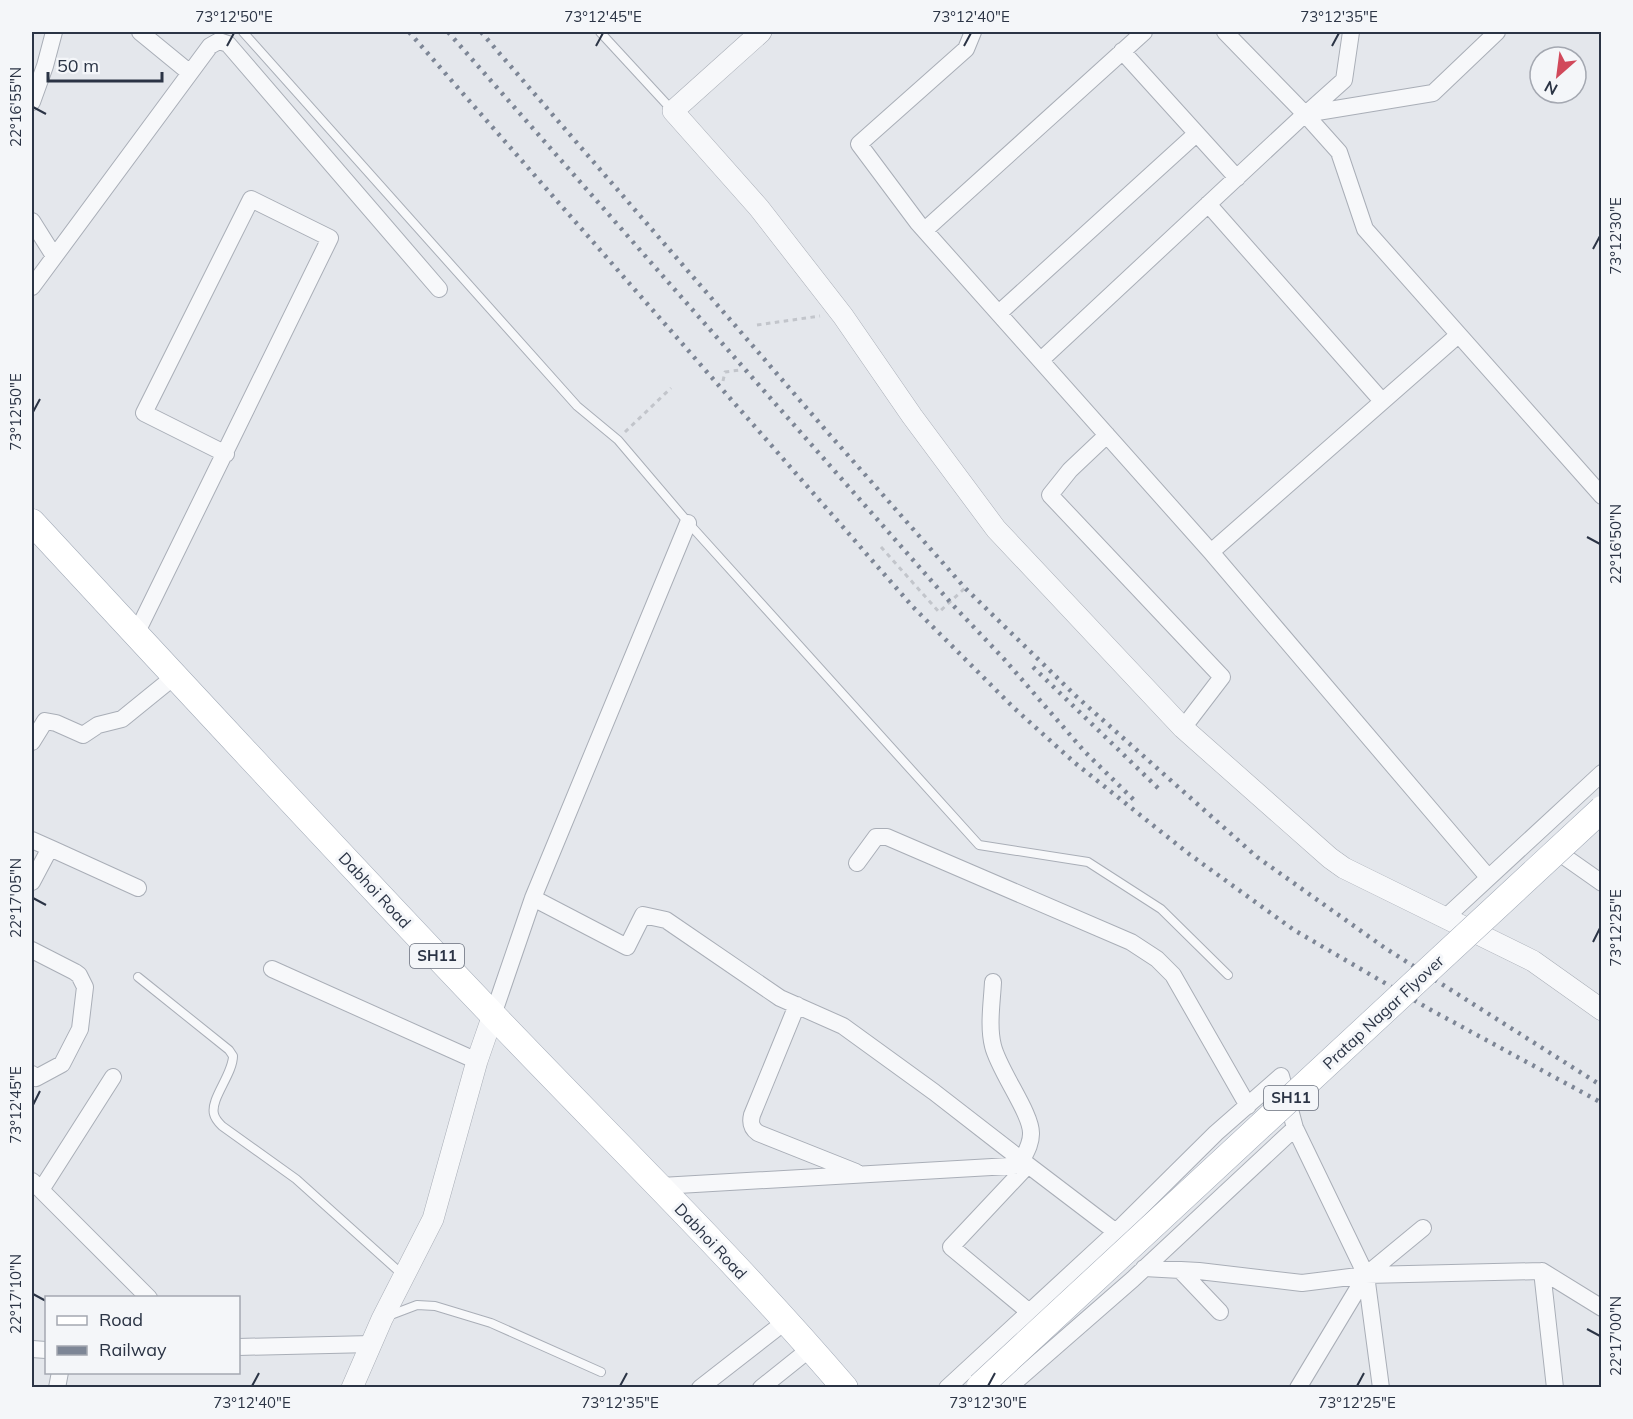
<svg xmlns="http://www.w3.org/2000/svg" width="1633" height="1419" font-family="Mulish,sans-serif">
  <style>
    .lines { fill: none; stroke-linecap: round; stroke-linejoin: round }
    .service-casing { stroke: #a9aeb7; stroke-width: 10 }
    .minor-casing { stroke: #a9aeb7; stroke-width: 18 }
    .tertiary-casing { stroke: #a9aeb7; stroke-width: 22 }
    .primary-casing { stroke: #a3abb8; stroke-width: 27 }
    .path { stroke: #c2c5cb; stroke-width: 3; stroke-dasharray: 4.5 4.5; stroke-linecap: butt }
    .service { stroke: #f7f8fa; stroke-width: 8 }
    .minor { stroke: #f7f8fa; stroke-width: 16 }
    .tertiary { stroke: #f7f8fa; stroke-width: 21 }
    .primary { stroke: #fff; stroke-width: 26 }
    .rail { stroke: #7d8696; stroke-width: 4.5; stroke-dasharray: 3 6; stroke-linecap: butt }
    .primary-bridge-casing { stroke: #a3abb8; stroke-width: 27; stroke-linecap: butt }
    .primary-bridge { stroke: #fff; stroke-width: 26 }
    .ticks { fill: none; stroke: #2b3445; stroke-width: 2 }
    .labels { text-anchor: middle; stroke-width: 6; stroke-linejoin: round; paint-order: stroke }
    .shield { fill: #f4f6f9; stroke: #676e7b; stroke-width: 1.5 }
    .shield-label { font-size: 15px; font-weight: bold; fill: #2b3445 }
    .street-label { font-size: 16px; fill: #2b3445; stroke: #f4f6f9 }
    .neatline { fill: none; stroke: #2b3445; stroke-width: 2 }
    .ticks-label { font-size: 15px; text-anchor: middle; fill: #2b3445 }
  </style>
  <rect width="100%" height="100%" fill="#e4e7ec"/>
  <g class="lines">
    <g class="service-casing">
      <path id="service" d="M 243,32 L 577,406 L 618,440 L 692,527 L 979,845 L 1088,862 L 1161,909 L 1228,975
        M 600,32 L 672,110
        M 138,977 L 229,1050 L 233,1056 C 233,1074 210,1099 214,1114 C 215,1119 219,1123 222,1126 L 296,1179 L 404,1276
        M 388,1316 L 417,1305 L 435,1306 L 491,1323 L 601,1372"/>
    </g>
    <g class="minor-casing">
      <path id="minor" d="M 140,32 L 190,73
        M 973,32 L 966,49 L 859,144 L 918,223 L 1211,552 L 1488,877
        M 1225,32 L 1305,114 L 1339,152 L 1365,229 L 1602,496
        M 1122,51 L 1237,178
        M 32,102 L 45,66 L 54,32
        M 1306,114 L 1344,80 L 1351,32
        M 1208,204 L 1382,401
        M 32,221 L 54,256
        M 925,230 L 1144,32
        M 32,287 L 210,46 L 219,41 L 228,44 L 439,289
        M 999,313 L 1196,134
        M 1041,360 L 1305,114 L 1433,93 L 1497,32
        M 1107,435 L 1070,470 L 1050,495 L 1222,677 L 1183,728
        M 1211,552 L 1457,336
        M 136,634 L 330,238 L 251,199 L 144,413 L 226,454
        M 32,742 L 45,721 L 56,723 L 83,735 L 98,725 L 122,719 L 175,676
        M 32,840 L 50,848 L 32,882
        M 50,848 L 138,888
        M 1565,857 L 1602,883
        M 857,863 L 876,837 L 887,837 L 1131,942 L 1157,959 L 1173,975 L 1248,1106
        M 533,898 L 627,947 L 643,915 L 666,920 L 780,998 L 843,1026 L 934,1092 L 1028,1165 L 951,1247 L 1028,1311
        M 1445,918 L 1602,773
        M 32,950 L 75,972 L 79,975 L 85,987 L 80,1029 L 62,1064 L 36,1078 L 32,1074
        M 272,969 L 477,1061
        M 993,982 C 992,1002 988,1026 993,1046 C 999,1071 1032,1114 1031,1134 C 1031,1144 1026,1152 1022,1160
        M 797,1005 L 752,1115 C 750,1123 751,1128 758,1133 L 856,1172
        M 493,1015 L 533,898 L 688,523
        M 32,1181 L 149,1298
        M 661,1186 L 1028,1165 L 1116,1232
        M 41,1190 L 113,1077
        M 1144,1268 L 1199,1271 L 1302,1283 L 1366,1275 L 1542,1271 L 1602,1308
        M 1180,1270 L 1220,1312
        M 1542,1271 L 1555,1388
        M 238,1347 L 372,1344
        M 32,1349 L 46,1350
        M 57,1388 L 60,1372
        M 700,1388 L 786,1321
        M 761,1388 L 811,1348
        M 947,1388 L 1116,1232 L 1216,1133 L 1281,1076 L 1295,1128 L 1366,1275 L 1381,1388
        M 1008,1388 L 1133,1279 L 1295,1128
        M 1298,1388 L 1366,1275 L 1423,1228"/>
    </g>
    <g class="tertiary-casing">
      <path id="tertiary" d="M 761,32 L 673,111 L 759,208 L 843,316 L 912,416 L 996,529 L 1183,728 L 1330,858 L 1344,868 L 1533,961 L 1602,1010
        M 352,1388 L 382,1319 L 433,1219 L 477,1061 L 493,1015"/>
    </g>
    <g class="primary-casing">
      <path id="primary" d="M 32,522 C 184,686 337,852 492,1014 C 610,1138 733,1257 845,1388"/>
    </g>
    <path class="path" d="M 757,325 L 820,316
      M 723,381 L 725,372 L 740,370
      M 625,432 L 671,388
      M 881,547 L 939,612 L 965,588"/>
    <use href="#service" class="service"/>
    <use href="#minor" class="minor"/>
    <use href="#tertiary" class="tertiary"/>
    <use href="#primary" class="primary"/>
    <path class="rail" d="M 409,32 L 913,607 L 1014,708 L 1075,763 L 1189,854 L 1294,930 L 1431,1010 L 1602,1103
      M 448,32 L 950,602 L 1004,659 L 1085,752 L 1135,801
      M 481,32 L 823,427 L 965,588 L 1077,697 L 1257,857 L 1385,948 L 1602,1086
      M 1033,667 L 1160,790"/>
    <g class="primary-bridge-casing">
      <path id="primary-bridge" d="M 980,1386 L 1602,809"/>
    </g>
    <use href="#primary-bridge" class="primary-bridge"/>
  </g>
  <path class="ticks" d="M 227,46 L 234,33M 596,46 L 603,33M 964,46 L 971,33M 1332,46 L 1339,33M 33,107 L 46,114M 1593,249 L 1600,236M 33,412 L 40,399M 1587,537 L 1600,544M 33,898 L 46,905M 1593,942 L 1600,928M 33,1105 L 40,1091M 33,1294 L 46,1301M 1587,1329 L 1600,1336M 252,1386 L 259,1373M 620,1386 L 627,1373M 988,1386 L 995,1373M 1357,1386 L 1364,1373"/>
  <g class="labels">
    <g class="shield">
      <rect x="410" y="944" width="54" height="24" rx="4.5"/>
      <rect x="1264" y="1086" width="54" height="24" rx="4.5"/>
    </g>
    <g class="shield-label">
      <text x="437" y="961">SH11</text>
      <text x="1291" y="1103">SH11</text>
    </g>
    <g class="street-label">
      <text transform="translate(375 890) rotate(47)" y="6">Dabhoi Road</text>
      <text transform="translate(1383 1012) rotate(-43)" y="6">Pratap Nagar Flyover</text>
      <text transform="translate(711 1241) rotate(47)" y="6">Dabhoi Road</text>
    </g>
  </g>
  <rect width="1633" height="1419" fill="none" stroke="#f4f6f9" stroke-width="66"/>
  <rect x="45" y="1296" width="195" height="78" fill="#f4f6f9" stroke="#a4a8b1" stroke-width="1.5"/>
  <rect x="57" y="1316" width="30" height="9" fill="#ffffff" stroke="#a4a8b1" stroke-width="1.5"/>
  <text x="99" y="1326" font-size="18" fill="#2b3445">Road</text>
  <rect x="57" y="1346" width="30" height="9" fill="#7d8696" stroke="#a4a8b1" stroke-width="1.5"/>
  <text x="99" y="1356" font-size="18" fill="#2b3445">Railway</text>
  <g transform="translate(1558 75) rotate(208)"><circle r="28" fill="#f4f6f9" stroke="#a4a8b1" stroke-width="1.5"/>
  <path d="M0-4.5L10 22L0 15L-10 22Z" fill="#d1495b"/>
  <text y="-9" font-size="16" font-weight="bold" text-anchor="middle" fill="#2b3445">N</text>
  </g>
  <path d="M48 72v9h114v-9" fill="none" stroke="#2b3445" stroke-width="3"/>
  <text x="57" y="72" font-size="18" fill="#2b3445" stroke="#f4f6f9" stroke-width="4.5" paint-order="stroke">50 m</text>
  <rect x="33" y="33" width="1567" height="1353" class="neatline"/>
  <g class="ticks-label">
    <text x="234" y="22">73°12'50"E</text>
    <text x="603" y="22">73°12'45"E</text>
    <text x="971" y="22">73°12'40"E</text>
    <text x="1339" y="22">73°12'35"E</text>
    <text transform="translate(16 107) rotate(-90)" y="5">22°16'55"N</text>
    <text transform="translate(1616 236) rotate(-90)" y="5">73°12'30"E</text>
    <text transform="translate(16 412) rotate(-90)" y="5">73°12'50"E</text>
    <text transform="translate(1616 544) rotate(-90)" y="5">22°16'50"N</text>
    <text transform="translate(16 898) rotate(-90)" y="5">22°17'05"N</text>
    <text transform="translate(1616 928) rotate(-90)" y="5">73°12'25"E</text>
    <text transform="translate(16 1105) rotate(-90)" y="5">73°12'45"E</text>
    <text transform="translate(16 1294) rotate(-90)" y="5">22°17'10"N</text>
    <text transform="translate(1616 1336) rotate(-90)" y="5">22°17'00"N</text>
    <text x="252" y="1408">73°12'40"E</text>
    <text x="620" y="1408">73°12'35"E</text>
    <text x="988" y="1408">73°12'30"E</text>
    <text x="1357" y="1408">73°12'25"E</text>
  </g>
</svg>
